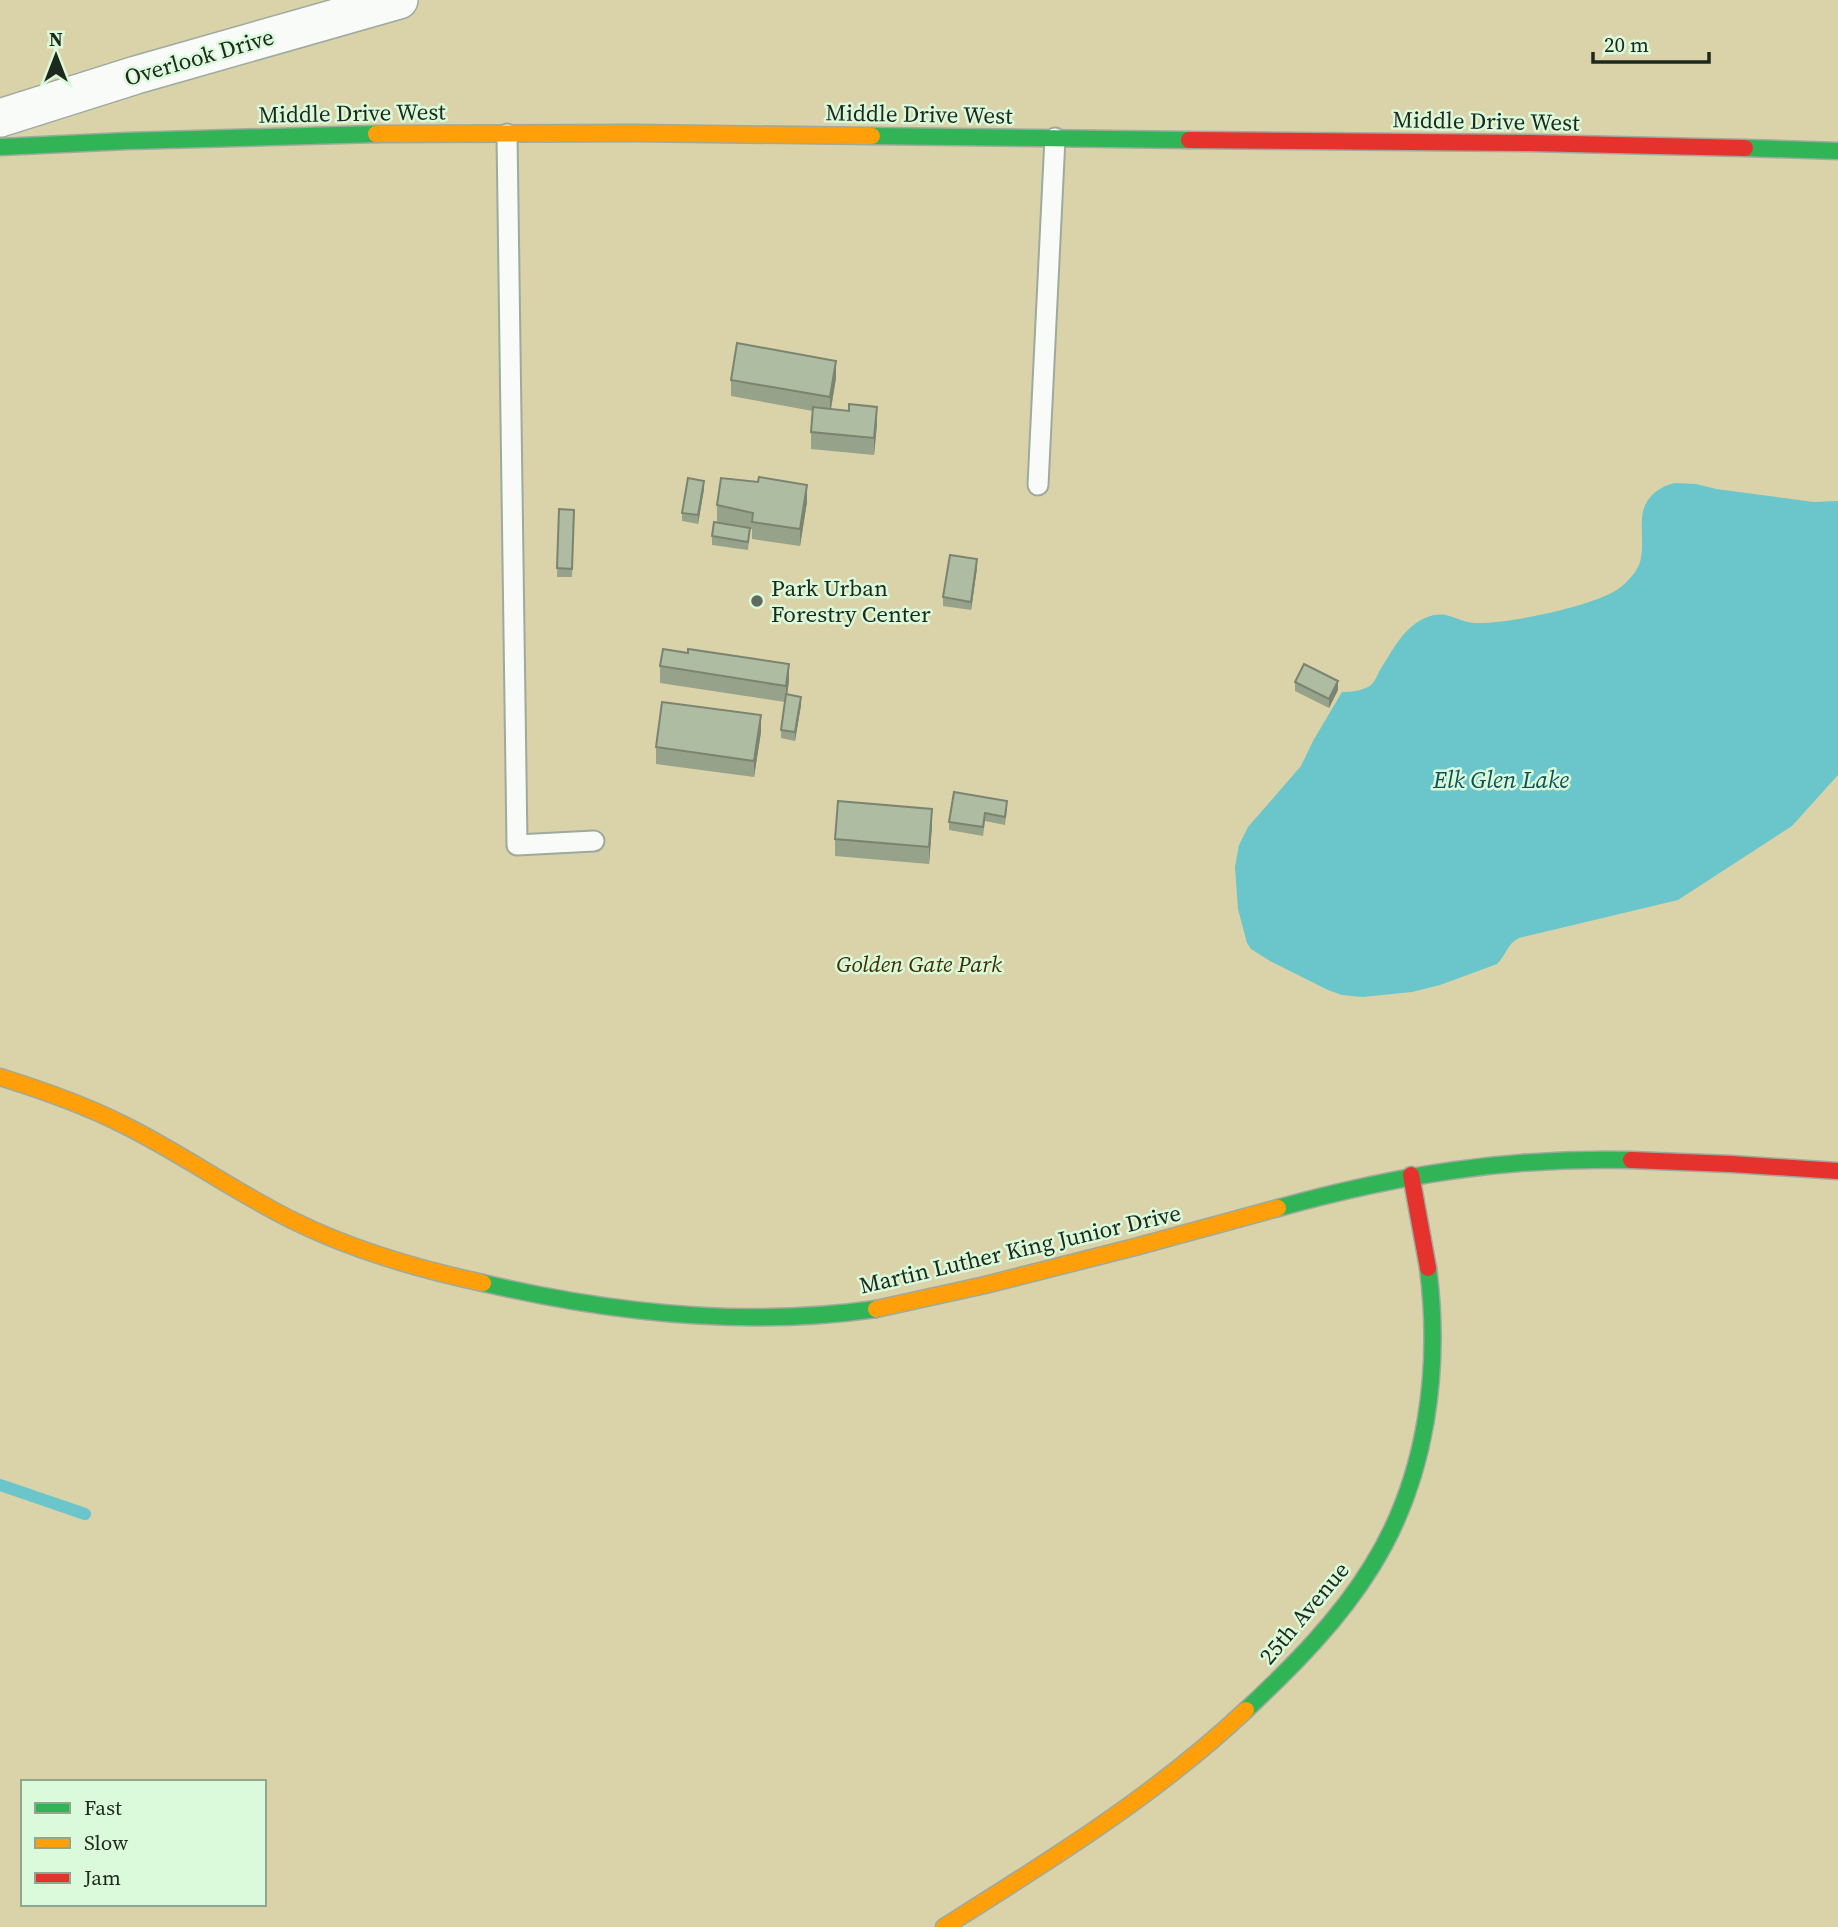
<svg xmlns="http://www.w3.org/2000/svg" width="1838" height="1927" font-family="'Source Serif 4',serif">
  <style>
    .green { fill: #dad2a8; fill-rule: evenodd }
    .water { fill: #6ac6ca }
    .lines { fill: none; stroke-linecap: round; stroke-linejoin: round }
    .stream { stroke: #6ac6ca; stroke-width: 12 }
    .lane-casing { stroke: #9daa9d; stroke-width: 23 }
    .street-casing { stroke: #9daa9d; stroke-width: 40 }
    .fast-casing { stroke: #9daa9d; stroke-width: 19 }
    .slow-casing { stroke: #9daa9d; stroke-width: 19 }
    .jam-casing { stroke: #9daa9d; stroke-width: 19 }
    .lane { stroke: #f9fbf9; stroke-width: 19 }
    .street { stroke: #f9fbf9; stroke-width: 37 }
    .fast { stroke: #30b455; stroke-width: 16 }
    .slow { stroke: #ff9f0a; stroke-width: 16 }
    .jam { stroke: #e5322d; stroke-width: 16 }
    .wall { fill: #96a28a }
    .shaded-wall { fill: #7a8471 }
    .building { fill: #aebca1; stroke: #7a8471; stroke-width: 2 }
    .poi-dot { fill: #5e6b5e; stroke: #dbfadb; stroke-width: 2.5 }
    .labels { text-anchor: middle; stroke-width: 5; stroke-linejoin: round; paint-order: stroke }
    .street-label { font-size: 23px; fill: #1e291e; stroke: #dbfadb }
    .poi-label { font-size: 23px; fill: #1e291e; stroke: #dbfadb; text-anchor: start }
    .park-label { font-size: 23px; font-style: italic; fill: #412f00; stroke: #dbfadb }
    .water-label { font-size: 24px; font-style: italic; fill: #0a535a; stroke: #dbfadb }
  </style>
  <rect width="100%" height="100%" fill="#d5e6d5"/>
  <path class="green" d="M 0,0 L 1838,0 L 1838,1927 L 0,1927 ZM 23,1782 L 264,1782 L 264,1904 L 23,1904 Z"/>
  <path class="water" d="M 1675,483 L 1696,484 L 1716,489 L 1814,502 L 1838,501 L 1838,775 L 1792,826 L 1678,900 L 1519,938 C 1507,944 1506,955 1497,964 L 1440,985 L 1412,992 L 1363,997 L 1342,995 L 1328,990 L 1270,961 L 1251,949 L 1247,943 L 1238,909 L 1235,867 L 1239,845 L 1248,827 L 1301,766 L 1313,741 L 1342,692 C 1351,692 1360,691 1368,687 C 1374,684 1377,676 1380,670 C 1393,650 1403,628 1425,618 C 1447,608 1455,622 1476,623 C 1507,624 1597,606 1621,587 C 1628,581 1637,572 1640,562 C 1644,547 1641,534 1642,520 C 1642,500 1657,487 1675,483 Z"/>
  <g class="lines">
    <path class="stream" d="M 0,1485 L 85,1514"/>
    <g class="lane-casing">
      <path id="lane" d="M 507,134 L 517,845 L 594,841
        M 1038,485 L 1055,138"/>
    </g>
    <g class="street-casing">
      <path id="street" d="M 0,118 L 136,75 L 399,0"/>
    </g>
    <g class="fast-casing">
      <path id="fast" d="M 872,136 L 1189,140
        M 0,147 L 127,141 L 376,134
        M 1745,148 L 1838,151
        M 1278,1208 C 1397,1175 1507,1157 1631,1160
        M 483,1283 C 611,1313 744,1328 876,1309
        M 1246,1710 C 1292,1667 1339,1620 1372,1566 C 1427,1478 1441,1369 1428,1268"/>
    </g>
    <g class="slow-casing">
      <path id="slow" d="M 376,134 L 635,133 L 872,136
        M 0,1077 C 42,1090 85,1105 124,1125 C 183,1154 236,1193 296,1222 C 355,1251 418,1269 483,1283
        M 876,1309 L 985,1285 L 1135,1247 L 1278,1208
        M 944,1927 C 1049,1861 1156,1795 1246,1710"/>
    </g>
    <g class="jam-casing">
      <path id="jam" d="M 1189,140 L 1530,143 L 1745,148
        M 1631,1160 L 1731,1164 L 1838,1171
        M 1411,1175 L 1428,1268"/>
    </g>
    <use href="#lane" class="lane"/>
    <use href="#street" class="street"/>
    <use href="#fast" class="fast"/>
    <use href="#slow" class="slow"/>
    <use href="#jam" class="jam"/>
  </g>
  <path class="wall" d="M 836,378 L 831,409 L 877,424 L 874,455 L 811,449 L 811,432 L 813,411 L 731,396 L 731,380 Z
    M 704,489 L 698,524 L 682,521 L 682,513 Z
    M 807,502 L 800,546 L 752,539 L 752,529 L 750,529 L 748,550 L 712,545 L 712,536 L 717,522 L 717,505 Z
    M 559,509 L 574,510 L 572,577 L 557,577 Z
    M 977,568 L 971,610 L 943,606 L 943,597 Z
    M 660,666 L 789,681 L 787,694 L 801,705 L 795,741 L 781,738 L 781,730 L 785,702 L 660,683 Z
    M 1295,682 L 1338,690 L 1329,708 L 1295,691 Z
    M 761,732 L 754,777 L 656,764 L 656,747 Z
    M 954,792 L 1007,809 L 1005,825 L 985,821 L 983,836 L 949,830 L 949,822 Z
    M 932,826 L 929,864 L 835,856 L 835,839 Z"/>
  <path class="shaded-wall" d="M 836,361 L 836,378 L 830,414 L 830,397 Z
    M 877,407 L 877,424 L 874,455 L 874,438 Z
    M 704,481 L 704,489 L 698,524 L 698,515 Z
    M 807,485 L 807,502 L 800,546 L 800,529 Z
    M 977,559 L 977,568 L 971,610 L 971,602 Z
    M 789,664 L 789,681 L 786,703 L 786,686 Z
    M 1338,681 L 1338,690 L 1329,708 L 1329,699 Z
    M 801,697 L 801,705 L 795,741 L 795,732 Z
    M 761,715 L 761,732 L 754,777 L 754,761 Z
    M 932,809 L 932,826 L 929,864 L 929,847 Z"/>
  <path class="building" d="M 737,343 L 836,361 L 830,397 L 731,380 Z
    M 849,404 L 877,407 L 874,438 L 811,432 L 813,407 L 849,411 Z
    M 759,477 L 807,485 L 800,529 L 752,522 L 753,513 L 717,505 L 721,478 L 758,482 Z
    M 688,478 L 704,481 L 698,515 L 682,513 Z
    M 559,509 L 574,510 L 572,569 L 557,568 Z
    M 714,522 L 750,528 L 748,542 L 712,536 Z
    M 950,555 L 977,559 L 971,602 L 943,597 Z
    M 663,649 L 688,653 L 688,649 L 789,664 L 786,686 L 660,666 Z
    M 1304,664 L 1338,681 L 1329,699 L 1295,682 Z
    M 786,694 L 801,697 L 795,732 L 781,730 Z
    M 662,702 L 761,715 L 754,761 L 656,747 Z
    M 954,792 L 1007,801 L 1005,817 L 985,813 L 983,827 L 949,822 Z
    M 838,801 L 932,809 L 929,847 L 835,839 Z"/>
  <circle class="poi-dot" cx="757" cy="601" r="7"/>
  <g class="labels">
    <g class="street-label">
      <text transform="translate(199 57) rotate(-16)" y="8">Overlook Drive</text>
      <text transform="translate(352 113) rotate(-1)" y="8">Middle Drive West</text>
      <text transform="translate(919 114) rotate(1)" y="8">Middle Drive West</text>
      <text transform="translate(1486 121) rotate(1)" y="8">Middle Drive West</text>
      <text transform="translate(1020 1249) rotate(-13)" y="8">Martin Luther King Junior Drive</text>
      <text transform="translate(1304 1613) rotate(-50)" y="8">25th Avenue</text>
    </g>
    <g class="poi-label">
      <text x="771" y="596">Park Urban<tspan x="771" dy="26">Forestry Center</tspan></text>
    </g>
    <g class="park-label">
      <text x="919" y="972">Golden Gate Park</text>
    </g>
    <g class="water-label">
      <text x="1501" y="788">Elk Glen Lake</text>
    </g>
  </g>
  <rect x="21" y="1780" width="245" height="126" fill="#dbfadb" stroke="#8fa68f" stroke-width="2"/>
  <rect x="35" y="1803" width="35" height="10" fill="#30b455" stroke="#8fa68f" stroke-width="2"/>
  <text x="84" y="1815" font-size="21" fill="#1e291e">Fast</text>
  <rect x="35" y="1838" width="35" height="10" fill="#ff9f0a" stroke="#8fa68f" stroke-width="2"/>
  <text x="84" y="1850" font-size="21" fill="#1e291e">Slow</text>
  <rect x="35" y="1873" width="35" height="10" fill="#e5322d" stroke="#8fa68f" stroke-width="2"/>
  <text x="84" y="1885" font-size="21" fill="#1e291e">Jam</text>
  <g transform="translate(56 56)" stroke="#dbfadb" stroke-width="5" paint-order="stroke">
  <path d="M0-5L12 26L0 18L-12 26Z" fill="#1e291e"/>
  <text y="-10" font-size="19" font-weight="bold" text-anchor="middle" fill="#1e291e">N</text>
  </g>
  <path d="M1593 52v10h116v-10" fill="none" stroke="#1e291e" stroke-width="3.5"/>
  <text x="1604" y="52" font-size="21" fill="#1e291e" stroke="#dbfadb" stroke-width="5" paint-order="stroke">20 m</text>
</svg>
